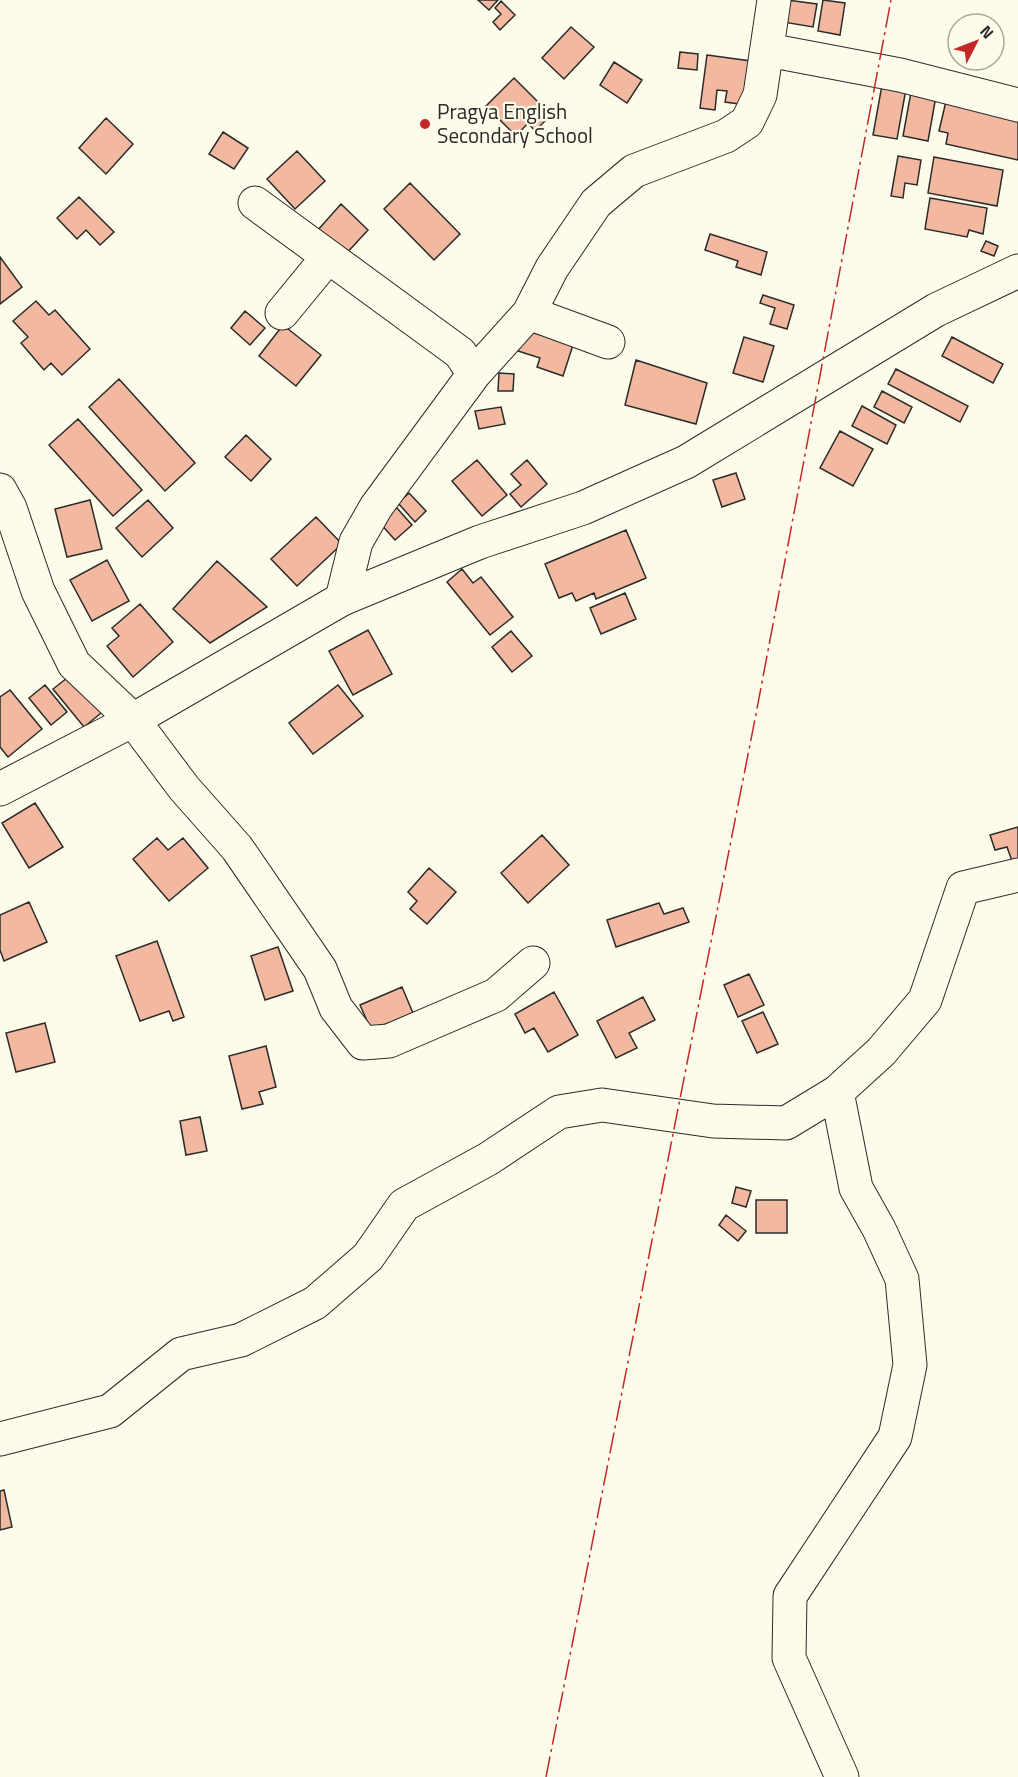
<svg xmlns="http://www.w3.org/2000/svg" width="1018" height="1777" font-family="'Titillium Web',sans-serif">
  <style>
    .building { fill: #f2b8a0; stroke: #2b2b2b; stroke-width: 1.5 }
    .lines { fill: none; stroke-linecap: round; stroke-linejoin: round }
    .minor-casing { stroke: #2b2b2b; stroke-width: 35 }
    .major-casing { stroke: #2b2b2b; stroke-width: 35 }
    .minor { stroke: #fdfbea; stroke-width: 33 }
    .major { stroke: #fdfbea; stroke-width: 33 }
    .power { stroke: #c62828; stroke-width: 1.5; stroke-dasharray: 21 4.5 3 4.5; stroke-linecap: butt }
    .poi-dot { fill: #c62828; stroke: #fdfbea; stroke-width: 2 }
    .labels { text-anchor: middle; stroke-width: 4.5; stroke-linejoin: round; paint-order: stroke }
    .poi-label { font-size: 21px; fill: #2b2b2b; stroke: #fdfbea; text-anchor: start }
  </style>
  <rect width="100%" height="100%" fill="#fdfbea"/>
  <path class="building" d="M 478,0 L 498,0 L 489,10 Z
    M 787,0 L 817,4 L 813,27 L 783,22 Z
    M 823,0 L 845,3 L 840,35 L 818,31 Z
    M 501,1 L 515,15 L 500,30 L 493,22 L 501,14 L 495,8 Z
    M 571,27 L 594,47 L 564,79 L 542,58 Z
    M 680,52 L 698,54 L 697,70 L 678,68 Z
    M 707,55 L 751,61 L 746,105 L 725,102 L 727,91 L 717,90 L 715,110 L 700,108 Z
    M 614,62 L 642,80 L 627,103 L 600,85 Z
    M 514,78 L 551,115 L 535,131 L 528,123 L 516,136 L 486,106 Z
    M 882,85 L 906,89 L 897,139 L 873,135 Z
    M 911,92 L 936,96 L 928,141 L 903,136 Z
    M 947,97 L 1018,113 L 1018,160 L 946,144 L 948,133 L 939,131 Z
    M 106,118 L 133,144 L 106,174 L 79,148 Z
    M 223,132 L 248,148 L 234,169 L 209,154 Z
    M 297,151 L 325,181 L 295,209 L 267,179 Z
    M 898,156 L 921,160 L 917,185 L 905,183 L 903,198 L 891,196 Z
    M 934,157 L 1003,170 L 997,206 L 928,193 Z
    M 410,183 L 460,234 L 434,260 L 384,209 Z
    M 79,197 L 114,232 L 100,245 L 86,230 L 77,239 L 57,218 Z
    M 930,198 L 987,208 L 983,234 L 969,230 L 967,237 L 925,229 Z
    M 341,204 L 368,230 L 344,256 L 317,231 Z
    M 710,234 L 767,252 L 761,275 L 736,267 L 738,261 L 705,250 Z
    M 986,241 L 998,246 L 994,256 L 981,251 Z
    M 0,257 L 22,287 L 0,304 Z
    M 763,295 L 794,305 L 787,329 L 770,324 L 775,308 L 760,303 Z
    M 36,301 L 49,315 L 55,310 L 90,349 L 62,375 L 51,363 L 44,370 L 21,343 L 28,337 L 13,321 Z
    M 245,311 L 265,328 L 250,345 L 231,328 Z
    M 283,325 L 321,355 L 296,386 L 259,356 Z
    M 525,330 L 573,345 L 563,376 L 537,367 L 540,358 L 518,351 Z
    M 744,337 L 774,346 L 763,382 L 733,373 Z
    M 952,337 L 1003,364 L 993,383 L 942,356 Z
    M 636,360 L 707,383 L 696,424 L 625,405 Z
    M 896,369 L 968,406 L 960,422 L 888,384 Z
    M 499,373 L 514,374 L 513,391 L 498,391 Z
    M 119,379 L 195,463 L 165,491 L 89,407 Z
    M 882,391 L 912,407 L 904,423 L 874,407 Z
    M 862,406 L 896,425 L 887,444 L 852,426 Z
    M 501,407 L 505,424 L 479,429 L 475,411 Z
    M 78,419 L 142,490 L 113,516 L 49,445 Z
    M 840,431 L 873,449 L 853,486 L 820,468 Z
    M 246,435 L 271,459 L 251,481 L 225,457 Z
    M 477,460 L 507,495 L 482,516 L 452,481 Z
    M 527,460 L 547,484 L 521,507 L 510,494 L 521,485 L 511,474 Z
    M 736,473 L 745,499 L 722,507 L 713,480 Z
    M 409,493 L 426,511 L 415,522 L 398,503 Z
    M 90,500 L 102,549 L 67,557 L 55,509 Z
    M 148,500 L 173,528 L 142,557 L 116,528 Z
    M 396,507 L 412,525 L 395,540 L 379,522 Z
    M 316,517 L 342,544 L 297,586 L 271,559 Z
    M 626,530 L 646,578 L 596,599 L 594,593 L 576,601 L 572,593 L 559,598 L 545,564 Z
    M 107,560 L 129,601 L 92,621 L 70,580 Z
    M 217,561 L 267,607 L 210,643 L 173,609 Z
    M 462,569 L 473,583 L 481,577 L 513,617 L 490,635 L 447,582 Z
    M 625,593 L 636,619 L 601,634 L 590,608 Z
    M 140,604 L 173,642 L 133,677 L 107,646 L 119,636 L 112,628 Z
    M 368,630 L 392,674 L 353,695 L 329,651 Z
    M 511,631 L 532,656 L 512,672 L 492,647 Z
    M 76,671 L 106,709 L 84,727 L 53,689 Z
    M 45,685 L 67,712 L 51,725 L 29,698 Z
    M 338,685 L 363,716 L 313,754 L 289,723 Z
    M 10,690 L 42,729 L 8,757 L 0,747 L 0,697 Z
    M 35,803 L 63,847 L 29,868 L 2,823 Z
    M 1018,827 L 1018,859 L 1012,861 L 1007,847 L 995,850 L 990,835 Z
    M 542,835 L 569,865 L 528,903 L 501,873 Z
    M 157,838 L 168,850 L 183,838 L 208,868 L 169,901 L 133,859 Z
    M 429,868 L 456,892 L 427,924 L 410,909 L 417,901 L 408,892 Z
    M 29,902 L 47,942 L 4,961 L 0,950 L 0,915 Z
    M 659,903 L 664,914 L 683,908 L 689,922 L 616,947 L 607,920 Z
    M 157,941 L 184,1017 L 173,1021 L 169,1011 L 140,1021 L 116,956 Z
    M 278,947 L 293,991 L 265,1000 L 251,956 Z
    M 749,974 L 764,1005 L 738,1017 L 724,985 Z
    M 402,987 L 413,1013 L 371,1030 L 360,1005 Z
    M 554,992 L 578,1035 L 548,1052 L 534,1028 L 525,1033 L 515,1014 Z
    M 643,997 L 655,1020 L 629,1033 L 637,1048 L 616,1058 L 597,1021 Z
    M 763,1012 L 778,1044 L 757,1053 L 742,1021 Z
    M 45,1023 L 55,1062 L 16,1072 L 6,1033 Z
    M 266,1046 L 276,1087 L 259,1092 L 263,1104 L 242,1109 L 229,1056 Z
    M 200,1117 L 207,1151 L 186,1155 L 180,1121 Z
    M 736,1187 L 751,1191 L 746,1207 L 732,1203 Z
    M 756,1200 L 787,1200 L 787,1233 L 756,1233 Z
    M 726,1215 L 746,1231 L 738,1241 L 719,1225 Z
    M 4,1490 L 12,1527 L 0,1530 L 0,1491 Z"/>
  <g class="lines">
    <g class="minor-casing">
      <path id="minor" d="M 768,50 L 900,75 L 1018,105
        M 255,203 L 460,353 L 474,374
        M 282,313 L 328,257
        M 529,313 L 608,342
        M 0,490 L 10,508 L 38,591 L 74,664 L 133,720 L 184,788 L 237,848 L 320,969 L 336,1008 L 363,1043 L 389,1041 L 496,995 L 533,963
        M 342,599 L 356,542 L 376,507 L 474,374 L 529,313 L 552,268 L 596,203 L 634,171 L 726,136 L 747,122 L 760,95 L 774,0
        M 837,1092 L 856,1188 L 879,1229 L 902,1279 L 910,1365 L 895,1437 L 790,1596 L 789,1658 L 842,1777
        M 0,1439 L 110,1411 L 181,1354 L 241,1340 L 315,1303 L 368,1257 L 404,1205 L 488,1159 L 559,1112 L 602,1105 L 713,1121 L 786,1123 L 837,1092 L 881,1052 L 925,1000 L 963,888 L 1018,875"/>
    </g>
    <g class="major-casing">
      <path id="major" d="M 0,789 L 133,720 L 342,599 L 480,542 L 583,508 L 686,462 L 936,310 L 1018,271"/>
    </g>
    <use href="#minor" class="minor"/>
    <use href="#major" class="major"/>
    <path class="power" d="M 546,1777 L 756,714 L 891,0"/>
  </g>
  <circle class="poi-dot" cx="425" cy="124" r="6"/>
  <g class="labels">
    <g class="poi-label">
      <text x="437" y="119">Pragya English<tspan x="437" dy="24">Secondary School</tspan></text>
    </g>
  </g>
  <g transform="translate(976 42) rotate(48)"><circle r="28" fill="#fdfbea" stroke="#a9a89e" stroke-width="1.5"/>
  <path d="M0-4.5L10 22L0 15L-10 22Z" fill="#c62828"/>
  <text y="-9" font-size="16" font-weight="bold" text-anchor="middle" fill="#2b2b2b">N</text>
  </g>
</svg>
